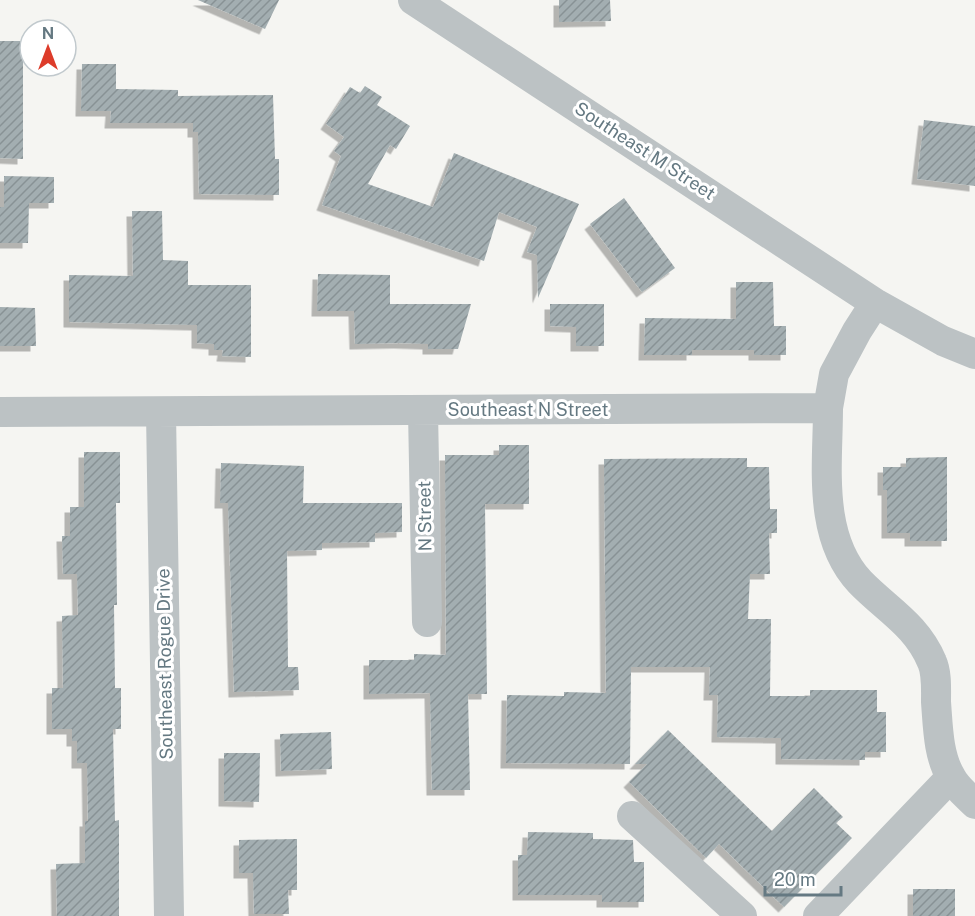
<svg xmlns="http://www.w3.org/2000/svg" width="975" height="916" font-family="'Public Sans',sans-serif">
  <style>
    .building { fill: url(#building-hatch); filter: url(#shadow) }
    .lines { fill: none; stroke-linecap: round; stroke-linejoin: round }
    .minor { stroke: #bcc2c4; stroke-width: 30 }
    .labels { text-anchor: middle; stroke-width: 6; stroke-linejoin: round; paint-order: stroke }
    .street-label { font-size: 18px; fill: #657982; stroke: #fff }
  </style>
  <defs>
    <pattern id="building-hatch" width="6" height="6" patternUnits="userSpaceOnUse" patternTransform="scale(1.5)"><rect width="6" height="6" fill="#a3aeb1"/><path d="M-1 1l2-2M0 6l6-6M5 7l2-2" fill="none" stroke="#889295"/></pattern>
    <filter id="shadow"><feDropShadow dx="-5.5" dy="5.5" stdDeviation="0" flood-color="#0004"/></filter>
  </defs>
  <rect width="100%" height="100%" fill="#f5f5f2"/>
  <path class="building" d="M 198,0 L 279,0 L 265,29 Z
    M 559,0 L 610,0 L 611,21 L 559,22 Z
    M 0,41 L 23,41 L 23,159 L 0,158 Z
    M 82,64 L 116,64 L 116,89 L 178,90 L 178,96 L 273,95 L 275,159 L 279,159 L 279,195 L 199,194 L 198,132 L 193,132 L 193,123 L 110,123 L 111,111 L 81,111 Z
    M 365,86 L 382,97 L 377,105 L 410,126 L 396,149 L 390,145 L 368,184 L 433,207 L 454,153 L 579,204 L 538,298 L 537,255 L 527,252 L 537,227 L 499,212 L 484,261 L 322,205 L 341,156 L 334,151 L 344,137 L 326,124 L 350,87 L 360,93 Z
    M 924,120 L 975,126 L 975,186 L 917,179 Z
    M 4,176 L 54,177 L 54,203 L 29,203 L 28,243 L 0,243 L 0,207 L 4,207 Z
    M 624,198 L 675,268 L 642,292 L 590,224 Z
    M 132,211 L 162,211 L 163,260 L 188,261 L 188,285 L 251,285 L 251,357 L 222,356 L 223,350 L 214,350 L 214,344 L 197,343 L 197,325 L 69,322 L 69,275 L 133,276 Z
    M 318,274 L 390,275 L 390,304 L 471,304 L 458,349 L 428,349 L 428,344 L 399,343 L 355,344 L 354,311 L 317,311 Z
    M 736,282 L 773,282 L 774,326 L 786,326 L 786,355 L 754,355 L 754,350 L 692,350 L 692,355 L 644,355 L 645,318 L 736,319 Z
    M 550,304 L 604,304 L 604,346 L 576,346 L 576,327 L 550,326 Z
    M 0,307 L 35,308 L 36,346 L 0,346 Z
    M 499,445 L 529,445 L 529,504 L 485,504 L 487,694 L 468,694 L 470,790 L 432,790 L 430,693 L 369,694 L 369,660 L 414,660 L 414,654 L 446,655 L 445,455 L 499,455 Z
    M 84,452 L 120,452 L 120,503 L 116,503 L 117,605 L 114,605 L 115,688 L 121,688 L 121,729 L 113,729 L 115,821 L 119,820 L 119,916 L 57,916 L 56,864 L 85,863 L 85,821 L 88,821 L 87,763 L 77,763 L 77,741 L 72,741 L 72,729 L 52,729 L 52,688 L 63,688 L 62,616 L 78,615 L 77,574 L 63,574 L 62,536 L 70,536 L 70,507 L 84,507 Z
    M 947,457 L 947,541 L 910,541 L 910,533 L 887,533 L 887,490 L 883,490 L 883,467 L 906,467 L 906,458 Z
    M 747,458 L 747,467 L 769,467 L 770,509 L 777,509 L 777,533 L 769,533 L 770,574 L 750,574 L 748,619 L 771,619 L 770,696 L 810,696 L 810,690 L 877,690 L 877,712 L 886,712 L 886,752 L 865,752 L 865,760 L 781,759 L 781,738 L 717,737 L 718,695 L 709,695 L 710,667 L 631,667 L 630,764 L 506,763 L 507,695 L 564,696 L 564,692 L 606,693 L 604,459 Z
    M 221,463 L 304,466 L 303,503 L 402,503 L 402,532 L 375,533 L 375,542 L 322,543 L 322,550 L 287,551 L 288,667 L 298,667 L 299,690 L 234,692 L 228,503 L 220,503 Z
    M 668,730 L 772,831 L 814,788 L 843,817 L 836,823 L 852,838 L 784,907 L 719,844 L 706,858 L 629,782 L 647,764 L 635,764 Z
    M 331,732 L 332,769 L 281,771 L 280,734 Z
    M 224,753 L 260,753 L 259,802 L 224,801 Z
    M 528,832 L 593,833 L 593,839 L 633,840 L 634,862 L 644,862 L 644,902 L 602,902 L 602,895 L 518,895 L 518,855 L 527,855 Z
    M 297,839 L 297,890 L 288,890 L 289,914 L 254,914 L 253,873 L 239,873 L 239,840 Z
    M 913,889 L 955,889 L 955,916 L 913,916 Z"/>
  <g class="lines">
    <path class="minor" d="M 413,0 L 875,303 L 943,341 L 975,354
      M 828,408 C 828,465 817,536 860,582 C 886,609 917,625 932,662 C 937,673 936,689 936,702 C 938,727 938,755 951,777 C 956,787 967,796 975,804
      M 423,411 L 427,622
      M 0,412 L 828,408 L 834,374 L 857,331 L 875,303
      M 161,412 L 169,916
      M 632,816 L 742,916
      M 818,916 L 951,777"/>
  </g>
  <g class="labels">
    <g class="street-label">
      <text transform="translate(645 151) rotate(33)" y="6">Southeast M Street</text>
      <text x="528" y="416">Southeast N Street</text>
      <text transform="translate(425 516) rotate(-91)" y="6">N Street</text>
      <text transform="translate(165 664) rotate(-91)" y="6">Southeast Rogue Drive</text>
    </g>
  </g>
  <g transform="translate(48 48)"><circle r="28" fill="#ffffff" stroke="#c1c9cd" stroke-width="1.5"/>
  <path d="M0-4.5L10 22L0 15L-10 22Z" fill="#dd3c2a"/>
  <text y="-9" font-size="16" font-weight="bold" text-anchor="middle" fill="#657982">N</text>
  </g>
  <path d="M765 886v9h76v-9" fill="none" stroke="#657982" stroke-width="3"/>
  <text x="774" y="886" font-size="18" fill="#657982" stroke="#ffffff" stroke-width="4.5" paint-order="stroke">20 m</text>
</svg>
